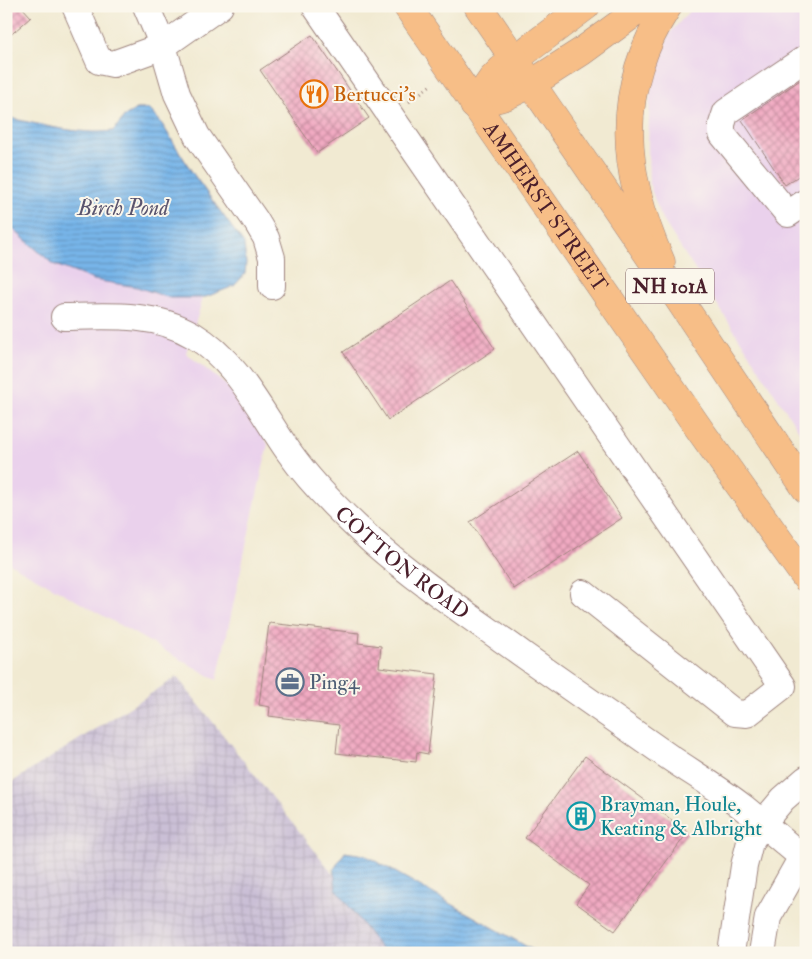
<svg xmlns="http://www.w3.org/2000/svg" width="812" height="959" font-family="'IM FELL Double Pica',serif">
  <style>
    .built { fill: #ead1ec }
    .industrial { fill: url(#industrial-grid) }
    .water { fill: url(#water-rules); stroke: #606a8a }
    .building { fill: url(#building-cross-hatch) }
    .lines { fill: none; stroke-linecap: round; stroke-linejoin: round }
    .minor-casing { stroke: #9e847e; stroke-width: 28 }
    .major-casing { stroke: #9e847e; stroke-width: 29 }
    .highway-casing { stroke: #9e847e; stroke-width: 29 }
    .path { stroke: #9e847e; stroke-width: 3; stroke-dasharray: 1 4; stroke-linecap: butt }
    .minor { stroke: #fff; stroke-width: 26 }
    .major { stroke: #f7be87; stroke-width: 28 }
    .highway { stroke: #f7be87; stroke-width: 28 }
    .labels { text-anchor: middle; stroke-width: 4; stroke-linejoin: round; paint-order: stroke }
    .shield { fill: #fbf7ec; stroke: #7f6065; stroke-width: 1 }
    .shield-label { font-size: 20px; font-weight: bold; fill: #4a1f2b }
    .food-label { font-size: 21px; fill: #c56008; stroke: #fbf7ec; text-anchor: start }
    .street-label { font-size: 21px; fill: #4a1f2b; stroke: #fbf7ec }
    .service-label { font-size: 21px; fill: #4e5e75; stroke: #fbf7ec; text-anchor: start }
    .culture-label { font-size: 21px; fill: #0d838f; stroke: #fbf7ec; text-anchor: start }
    .water-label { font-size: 22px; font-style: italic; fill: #5a546e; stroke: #fbf7ec }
  </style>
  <defs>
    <pattern id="industrial-grid" width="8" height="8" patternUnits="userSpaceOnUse" patternTransform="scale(1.25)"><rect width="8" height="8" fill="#cabfd6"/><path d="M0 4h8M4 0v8" fill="none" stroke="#afa4b8"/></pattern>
    <pattern id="water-rules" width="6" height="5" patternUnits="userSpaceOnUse" patternTransform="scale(1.25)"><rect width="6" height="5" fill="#77b5e9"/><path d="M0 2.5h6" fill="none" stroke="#6493bd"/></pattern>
    <pattern id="building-cross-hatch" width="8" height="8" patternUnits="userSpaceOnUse" patternTransform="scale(1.25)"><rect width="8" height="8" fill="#f1aac2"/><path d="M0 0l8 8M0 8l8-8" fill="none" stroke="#c58a9e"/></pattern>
  </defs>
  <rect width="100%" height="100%" fill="#fbf7ec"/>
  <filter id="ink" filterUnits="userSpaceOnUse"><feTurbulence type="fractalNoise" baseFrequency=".02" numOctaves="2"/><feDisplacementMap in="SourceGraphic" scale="10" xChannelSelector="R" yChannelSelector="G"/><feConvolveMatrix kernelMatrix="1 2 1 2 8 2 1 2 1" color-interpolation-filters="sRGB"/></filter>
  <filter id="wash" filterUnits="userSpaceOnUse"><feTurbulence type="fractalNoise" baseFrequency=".0096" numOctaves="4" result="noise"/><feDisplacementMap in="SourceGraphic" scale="20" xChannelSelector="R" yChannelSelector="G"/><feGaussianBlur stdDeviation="1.12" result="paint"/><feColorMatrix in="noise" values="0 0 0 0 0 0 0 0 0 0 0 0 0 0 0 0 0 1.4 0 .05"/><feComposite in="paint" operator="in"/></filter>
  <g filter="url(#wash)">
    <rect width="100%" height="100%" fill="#f1ead2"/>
    <path class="built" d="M 694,6 L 806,6 L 806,442 L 661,217 L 649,183 L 648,146 L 650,95 L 656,65 L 670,33 Z
      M 6,223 L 53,264 L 94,280 L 137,287 L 170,298 L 203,298 L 186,353 L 226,385 L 250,414 L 268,444 L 217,680 L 6,561 Z"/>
    <path class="industrial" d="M 177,677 L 396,953 L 6,953 L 6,786 Z"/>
    <path class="water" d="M 137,109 L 149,109 L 160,121 L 194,175 L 244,244 L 246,263 L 245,274 L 234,286 L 203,298 L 170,298 L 137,287 L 94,280 L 53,264 L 6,223 L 6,117 C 42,125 77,135 113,131 L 126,115 Z
      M 345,852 L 365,855 L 538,953 L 384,953 L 336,889 L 334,869 Z"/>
    <g id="blocks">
      <path class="building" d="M 6,6 L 21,6 L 31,17 L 6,39 Z
        M 312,35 L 369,118 L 317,153 L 260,70 Z
        M 806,76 L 806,171 L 785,185 L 742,120 Z
        M 450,281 L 495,349 L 388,420 L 343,352 Z
        M 578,451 L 622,518 L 514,589 L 470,522 Z
        M 269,623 L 359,633 L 358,643 L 381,646 L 379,667 L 437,674 L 428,754 L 417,752 L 416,762 L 336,753 L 339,725 L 269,716 L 270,707 L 259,705 Z
        M 585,756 L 688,832 L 615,931 L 576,903 L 589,885 L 525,838 Z"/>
    </g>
  </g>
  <g filter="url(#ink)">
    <use href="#blocks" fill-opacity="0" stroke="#9e847e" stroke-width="1"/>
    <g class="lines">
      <g class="minor-casing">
        <g id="minor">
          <path d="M 75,6 L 99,61 L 113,64 L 163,46 L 220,6"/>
          <path d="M 146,6 L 163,46 L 177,94 L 197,136 L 256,221 L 266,238 L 272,258 L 272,286"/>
          <path d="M 315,6 L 783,686 L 747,714 L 735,713 L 583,593"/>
          <path d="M 806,58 L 726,112 L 722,124 L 722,134 L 788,214 L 806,202"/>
          <path id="s1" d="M 64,317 C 107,316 154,312 193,335 C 238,362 260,411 289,452 C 312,485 343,515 373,542 C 421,584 474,619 525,656 C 573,690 621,723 669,757 C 694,774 720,789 744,808 C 765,825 785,843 806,860"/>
          <path d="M 731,953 L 744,866 L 750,842 L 762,824 L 783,799 L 806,779"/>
          <path d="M 762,953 L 768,917 L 802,857"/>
        </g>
      </g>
      <g class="major-casing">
        <path id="major" d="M 474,105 L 506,96 L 531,84 L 581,52 L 644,6
          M 474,105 L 492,79 L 502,69 L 586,6
          M 661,262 C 622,174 613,91 668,6"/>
      </g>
      <g class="highway-casing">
        <g id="highway">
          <path id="s2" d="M 407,6 L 702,433 L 806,578"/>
          <path d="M 478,6 L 678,298 L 806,489"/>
        </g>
      </g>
      <path class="path" d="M 409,102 L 432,84"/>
      <use href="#minor" class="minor"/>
      <use href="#major" class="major"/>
      <use href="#highway" class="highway"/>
    </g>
  </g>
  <defs>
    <g id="restaurant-ring" transform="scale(1.4375)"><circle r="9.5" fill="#fbf7ec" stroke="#e8710a" stroke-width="1.5"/><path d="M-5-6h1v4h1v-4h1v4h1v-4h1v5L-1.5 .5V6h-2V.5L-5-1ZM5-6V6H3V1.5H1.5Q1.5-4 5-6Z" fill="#e8710a"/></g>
    <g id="office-ring" transform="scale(1.4375)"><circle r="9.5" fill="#fbf7ec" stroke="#5c6f8a" stroke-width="1.5"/><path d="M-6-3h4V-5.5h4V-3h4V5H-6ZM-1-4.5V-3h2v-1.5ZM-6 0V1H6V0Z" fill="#5c6f8a"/></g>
    <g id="building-ring" transform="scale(1.4375)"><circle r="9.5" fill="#fbf7ec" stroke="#0f9aa8" stroke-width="1.5"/><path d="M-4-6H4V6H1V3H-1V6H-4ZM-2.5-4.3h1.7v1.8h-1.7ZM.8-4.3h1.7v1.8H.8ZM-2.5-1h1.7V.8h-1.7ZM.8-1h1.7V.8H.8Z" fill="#0f9aa8"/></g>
  </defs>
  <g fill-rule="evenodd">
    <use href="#restaurant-ring" x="314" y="94"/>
    <use href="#office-ring" x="290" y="682"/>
    <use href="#building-ring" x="581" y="816"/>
  </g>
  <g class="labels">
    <rect class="shield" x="626" y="268.5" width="88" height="35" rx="4"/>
    <g class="shield-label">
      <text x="670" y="293">NH 101A</text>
    </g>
    <g class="food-label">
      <text x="333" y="101">Bertucci's</text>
    </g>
    <g class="street-label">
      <text dy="7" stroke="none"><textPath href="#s2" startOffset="244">AMHERST STREET</textPath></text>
      <text dy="7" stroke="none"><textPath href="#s1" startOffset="444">COTTON ROAD</textPath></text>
    </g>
    <g class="service-label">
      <text x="309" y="689">Ping4</text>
    </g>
    <g class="culture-label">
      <text x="600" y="811">Brayman, Houle,<tspan x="600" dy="24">Keating &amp; Albright</tspan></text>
    </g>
    <g class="water-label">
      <text x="123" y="215">Birch Pond</text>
    </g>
  </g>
  <rect width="812" height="959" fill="none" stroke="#fbf7ec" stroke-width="25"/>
</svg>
